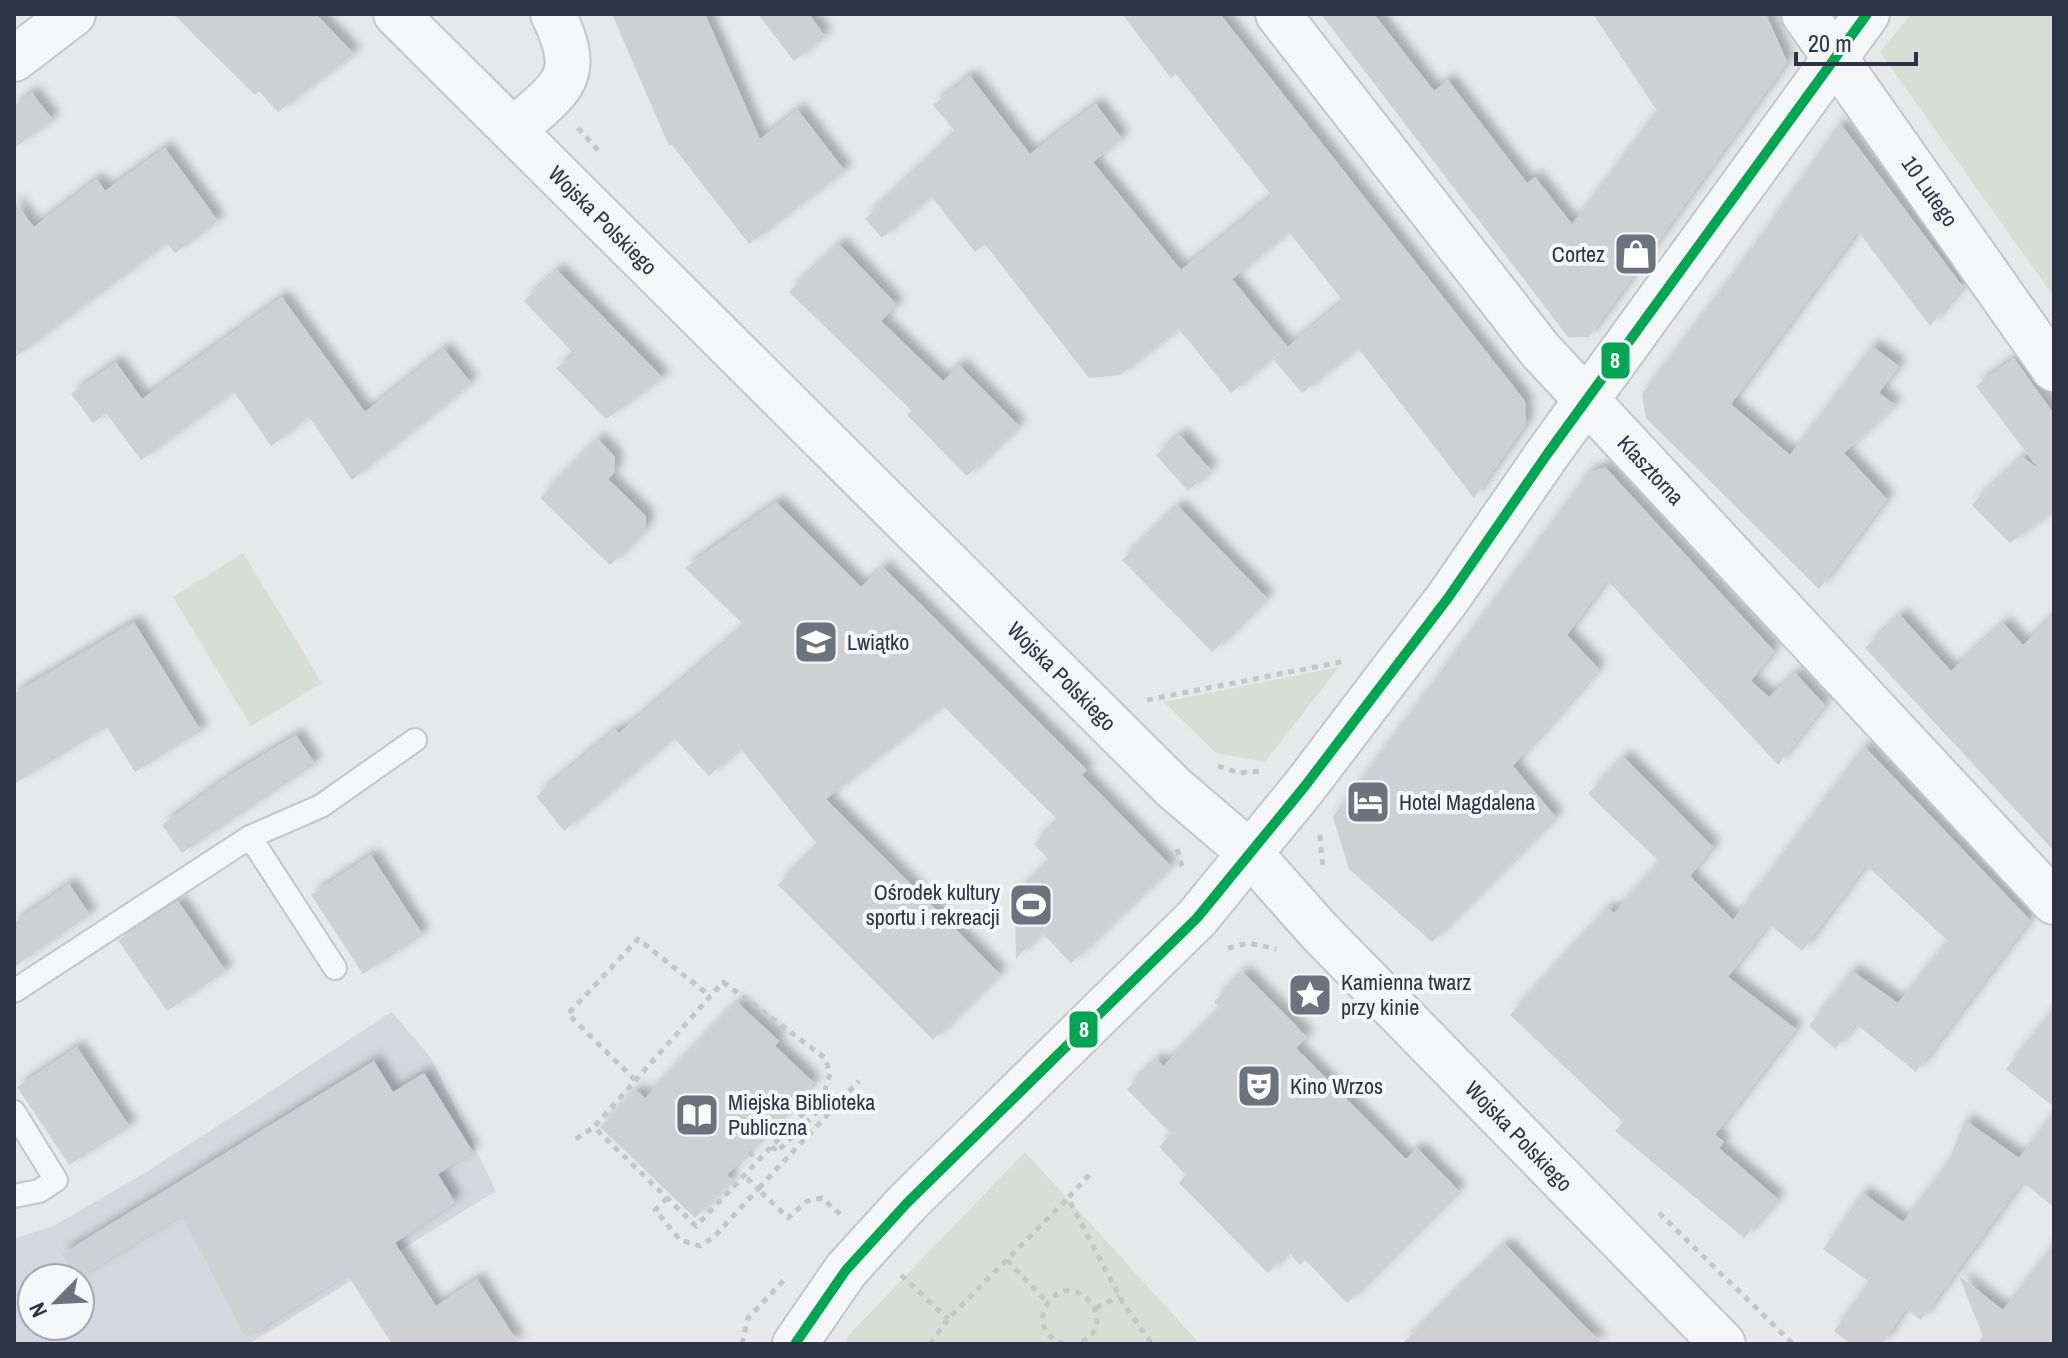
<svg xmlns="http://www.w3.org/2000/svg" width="2068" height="1358" font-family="'Archivo Narrow',sans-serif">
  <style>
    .built { fill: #d4d7dd; fill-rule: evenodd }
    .green { fill: #d6ded6 }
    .building { fill: #ced0d3; filter: url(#shadow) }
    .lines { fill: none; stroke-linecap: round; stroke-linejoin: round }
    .service-casing { stroke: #c4c6c8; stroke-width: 26 }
    .minor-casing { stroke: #c4c6c8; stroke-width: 48 }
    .tertiary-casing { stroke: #c4c6c8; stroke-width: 48 }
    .path { stroke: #c5c6ca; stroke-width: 5; stroke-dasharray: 6 6; stroke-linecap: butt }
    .service { stroke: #f5f6f7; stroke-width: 22 }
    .minor { stroke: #f5f6f7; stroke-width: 44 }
    .tertiary { stroke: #f5f6f7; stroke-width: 44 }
    .bus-1-casing { stroke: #f4f6f9; stroke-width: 16 }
    .bus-1 { stroke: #00a651; stroke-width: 10 }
    .labels { text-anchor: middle; stroke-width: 8; stroke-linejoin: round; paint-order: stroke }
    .street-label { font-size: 22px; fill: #2b3445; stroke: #f4f6f9 }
    .poi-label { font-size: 22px; fill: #2b3445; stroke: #f4f6f9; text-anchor: start }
    .line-badge { stroke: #f4f6f9; stroke-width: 3 }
    .badge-label { font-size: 22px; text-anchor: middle; font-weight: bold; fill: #fff }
  </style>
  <defs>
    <filter id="shadow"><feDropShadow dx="7" dy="-7" stdDeviation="4" flood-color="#0004"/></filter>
  </defs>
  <rect width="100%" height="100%" fill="#e6e8ea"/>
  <path class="built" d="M 392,1012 L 431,1058 L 496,1191 L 249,1344 L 14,1344 L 14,1239 L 55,1225 L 150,1170 ZM 32,1278 L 80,1278 L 80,1326 L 32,1326 Z"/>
  <path class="green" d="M 1911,14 L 2054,14 L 2054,297 L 1880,52 Z
    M 243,553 L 322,683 L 251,726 L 173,597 Z
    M 1339,667 L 1265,762 L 1216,753 L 1164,702 Z
    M 1025,1152 L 1200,1344 L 847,1344 L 846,1338 Z"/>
  <path class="building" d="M 173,14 L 316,14 L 354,54 L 278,112 L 259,91 L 255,95 Z
    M 612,14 L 705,14 L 760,139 L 798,110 L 845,171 L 749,244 L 672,145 L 669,146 Z
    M 758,14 L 809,14 L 825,36 L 794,61 Z
    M 1122,14 L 1220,14 L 1525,401 L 1526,424 L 1474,498 L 1358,348 L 1302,393 L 1273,359 L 1343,301 L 1289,232 L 1232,279 L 1287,346 L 1231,393 L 1179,329 L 1120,375 L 1089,378 L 985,244 L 975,252 L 931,196 L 882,238 L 865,219 L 956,132 L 933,105 L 970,76 L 1030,154 L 1096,104 L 1122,139 L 1093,162 L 1181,270 L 1272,196 L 1176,74 L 1171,78 Z
    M 1321,14 L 1374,14 L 1434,91 L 1448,80 L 1527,183 L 1535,177 L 1572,224 L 1657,111 L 1593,14 L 1766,14 L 1787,62 L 1589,337 L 1568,337 Z
    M 32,93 L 53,120 L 14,148 L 14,106 Z
    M 1840,123 L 1963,287 L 1930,326 L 1858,231 L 1731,404 L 1790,455 L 1872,346 L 1899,366 L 1879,393 L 1895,405 L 1844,453 L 1887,499 L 1819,589 L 1646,418 L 1642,394 L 1745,258 Z
    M 165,148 L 218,221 L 175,253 L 167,243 L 14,358 L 14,201 L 34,227 L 97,179 L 105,191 Z
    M 839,244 L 897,305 L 881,321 L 943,381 L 959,365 L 1019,426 L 967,476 L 907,415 L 912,411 L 789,292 Z
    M 557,270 L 663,378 L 606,419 L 556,368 L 575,355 L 524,301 Z
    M 282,297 L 365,412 L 444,349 L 471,383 L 352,480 L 309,417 L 271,446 L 234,392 L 141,460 L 106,413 L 93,423 L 71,394 L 116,362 L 142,399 Z
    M 2014,358 L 2054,414 L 2054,512 L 2010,543 L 1972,505 L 2022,457 L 2038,468 L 1976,386 Z
    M 1180,435 L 1211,470 L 1188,491 L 1156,455 Z
    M 598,439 L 615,457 L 615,472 L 608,479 L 646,516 L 646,529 L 610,565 L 540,498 Z
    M 1605,467 L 1774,651 L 1751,681 L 1769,697 L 1795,673 L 1825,705 L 1778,765 L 1607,580 L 1567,635 L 1599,669 L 1513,766 L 1556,817 L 1432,942 L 1349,869 L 1333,817 L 1588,473 Z
    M 776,502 L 861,587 L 883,567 L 1087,770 L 1082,775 L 1171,866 L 1071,963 L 1042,933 L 1016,958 L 1015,895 L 1050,861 L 1034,844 L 1058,820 L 943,706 L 826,799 L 1000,974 L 933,1040 L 778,885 L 818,845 L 740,748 L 709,776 L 674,738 L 564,831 L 536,796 L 615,730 L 619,733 L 745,626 L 685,568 Z
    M 1178,506 L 1267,598 L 1212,652 L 1122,560 Z
    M 2054,614 L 2054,851 L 1865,648 L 1900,615 L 1951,671 L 2003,623 L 2023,645 Z
    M 134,622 L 201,731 L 135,772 L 107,727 L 14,784 L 14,694 Z
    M 296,735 L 315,764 L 182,853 L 162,825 L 229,776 Z
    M 1864,746 L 2030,920 L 1916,1072 L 1856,1024 L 1835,1049 L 1809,1026 L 1852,971 L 1898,1003 L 1948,941 L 1866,865 L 1802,951 L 1769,924 L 1728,977 L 1796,1029 L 1715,1135 L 1724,1142 L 1719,1148 L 1778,1199 L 1744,1238 L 1615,1131 L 1623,1122 L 1510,1015 L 1608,908 L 1614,913 L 1660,862 L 1588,794 L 1624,757 L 1713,847 L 1690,876 L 1733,920 Z
    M 371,855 L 423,935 L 363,974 L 311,895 Z
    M 69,884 L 90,915 L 14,967 L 14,923 Z
    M 178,901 L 226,971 L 167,1011 L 118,940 Z
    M 1243,972 L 1307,1037 L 1296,1048 L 1406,1159 L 1417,1148 L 1459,1191 L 1347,1303 L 1305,1260 L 1300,1265 L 1289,1252 L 1268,1273 L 1179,1183 L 1186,1175 L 1159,1147 L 1171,1134 L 1127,1089 L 1157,1059 L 1163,1066 L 1221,1008 L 1214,1002 Z
    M 737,1002 L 779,1041 L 775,1046 L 814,1083 L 727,1175 L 732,1180 L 695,1218 L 600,1127 L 636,1090 L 645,1098 Z
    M 2054,1008 L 2054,1107 L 2006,1069 Z
    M 77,1047 L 130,1127 L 69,1165 L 17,1087 Z
    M 374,1061 L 393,1092 L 424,1073 L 473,1152 L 438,1174 L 455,1202 L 395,1243 L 436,1306 L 477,1279 L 519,1344 L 392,1344 L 347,1274 L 246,1338 L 181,1215 L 78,1278 L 62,1254 Z
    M 2054,1112 L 2054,1207 L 2022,1182 L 1921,1320 L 1906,1309 L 1882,1344 L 1851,1344 L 1834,1331 L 1869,1282 L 1823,1249 L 1863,1193 L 1903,1222 L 1948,1162 L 1965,1120 L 2019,1158 Z
    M 1505,1244 L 1602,1344 L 1402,1344 Z
    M 2054,1244 L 2054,1344 L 1977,1344 L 1983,1336 L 1959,1276 L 2003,1310 Z"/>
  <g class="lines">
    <g class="service-casing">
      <path id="service" d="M 250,837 L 335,968
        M 14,991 L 250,837 L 321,806 L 415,740
        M 14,1112 L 56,1180 L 39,1191 L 14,1196"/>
    </g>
    <g class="minor-casing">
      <path id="minor" d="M 1278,14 L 1540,350 L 2054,902
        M 1804,14 L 2054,369
        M 14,59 L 73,14
        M 514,130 C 561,87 585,79 553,14"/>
    </g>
    <g class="tertiary-casing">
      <path id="tertiary" d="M 396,14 L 1174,788 L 1249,852 L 1319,931 L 1723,1344
        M 795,1344 L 846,1270 L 907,1203 L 1197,918 L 1305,786 L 1448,598 L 1548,453 L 1867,14"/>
    </g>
    <path class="path" d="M 578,128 L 598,150
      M 1147,700 L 1346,661
      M 1218,766 L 1239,773 L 1262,771
      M 1320,835 L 1323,869
      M 1177,849 L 1183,870
      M 1228,948 L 1249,943 L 1276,949
      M 723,982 L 825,1058 L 830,1074 L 825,1090 L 696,1226 L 594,1127 Z
      M 635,1080 L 568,1014 L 638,939 L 710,996
      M 576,1139 L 594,1127
      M 772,1146 L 777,1152 L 823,1106 L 830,1111
      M 749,1152 L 758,1160
      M 1089,1175 L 1068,1198 L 1123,1303 L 1152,1344
      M 667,1198 L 655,1210 L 680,1240 L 700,1246 L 714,1237 L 758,1189 L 744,1175
      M 1659,1213 L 1793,1344
      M 840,1214 L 822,1198 L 807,1201 L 788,1218 L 758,1189 L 859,1081
      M 1007,1260 L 1048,1303
      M 901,1275 L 948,1319
      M 1096,1308 L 1120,1296
      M 742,1344 L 748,1318 L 784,1280
      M 930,1344 L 948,1319 L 1068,1198
      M 1064,1344 C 1056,1341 1049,1337 1045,1329 C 1041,1321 1042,1312 1047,1305 C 1072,1262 1127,1327 1076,1344"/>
    <use href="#service" class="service"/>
    <use href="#minor" class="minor"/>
    <use href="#tertiary" class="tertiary"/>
    <g class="bus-1-casing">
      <path id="bus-1" d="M 795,1344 L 846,1270 L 907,1203 L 1197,918 L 1305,786 L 1448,598 L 1548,453 L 1867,14"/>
    </g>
    <use href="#bus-1" class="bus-1"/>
  </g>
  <defs>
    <g id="shop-square" transform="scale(2.3)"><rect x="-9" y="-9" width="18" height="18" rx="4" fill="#6c737f" stroke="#f4f6f9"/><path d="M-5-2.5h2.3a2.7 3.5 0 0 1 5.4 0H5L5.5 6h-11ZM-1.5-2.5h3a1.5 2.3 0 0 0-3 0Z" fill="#fff"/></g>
    <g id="school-square" transform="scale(2.3)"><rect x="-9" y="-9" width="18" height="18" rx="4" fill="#6c737f" stroke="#f4f6f9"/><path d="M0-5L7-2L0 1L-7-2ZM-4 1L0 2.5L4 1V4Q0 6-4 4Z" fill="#fff"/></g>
    <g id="hotel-square" transform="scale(2.3)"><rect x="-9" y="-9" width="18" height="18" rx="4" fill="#6c737f" stroke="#f4f6f9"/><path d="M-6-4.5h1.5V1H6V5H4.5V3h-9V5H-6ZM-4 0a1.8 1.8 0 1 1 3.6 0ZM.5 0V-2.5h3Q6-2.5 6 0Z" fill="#fff"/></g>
    <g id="stadium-square" transform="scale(2.3)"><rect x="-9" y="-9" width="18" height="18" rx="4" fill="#6c737f" stroke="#f4f6f9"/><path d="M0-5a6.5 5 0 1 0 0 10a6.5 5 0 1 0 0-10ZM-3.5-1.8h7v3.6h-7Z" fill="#fff"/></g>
    <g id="sight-square" transform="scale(2.3)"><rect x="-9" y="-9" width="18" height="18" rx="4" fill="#6c737f" stroke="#f4f6f9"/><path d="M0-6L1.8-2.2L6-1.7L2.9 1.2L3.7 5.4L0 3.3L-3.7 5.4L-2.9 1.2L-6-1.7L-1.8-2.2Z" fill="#fff"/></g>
    <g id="theatre-square" transform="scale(2.3)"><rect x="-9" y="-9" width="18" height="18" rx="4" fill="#6c737f" stroke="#f4f6f9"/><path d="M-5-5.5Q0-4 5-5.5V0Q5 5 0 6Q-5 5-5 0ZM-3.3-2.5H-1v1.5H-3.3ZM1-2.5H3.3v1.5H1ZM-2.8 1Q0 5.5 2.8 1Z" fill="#fff"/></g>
    <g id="library-square" transform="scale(2.3)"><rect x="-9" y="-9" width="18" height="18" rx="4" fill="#6c737f" stroke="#f4f6f9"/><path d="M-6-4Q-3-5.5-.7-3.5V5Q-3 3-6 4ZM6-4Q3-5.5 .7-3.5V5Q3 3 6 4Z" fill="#fff"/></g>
  </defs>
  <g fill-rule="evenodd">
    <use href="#shop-square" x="1636" y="254"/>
    <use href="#school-square" x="816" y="642"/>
    <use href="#hotel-square" x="1368" y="802"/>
    <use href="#stadium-square" x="1031" y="905"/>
    <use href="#sight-square" x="1310" y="995"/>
    <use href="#theatre-square" x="1259" y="1086"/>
    <use href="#library-square" x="697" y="1115"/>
  </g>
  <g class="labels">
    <g class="street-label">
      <text transform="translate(1930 191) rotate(55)" y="8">10 Lutego</text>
      <text transform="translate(603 220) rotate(45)" y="8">Wojska Polskiego</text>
      <text transform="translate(1651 470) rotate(47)" y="8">Klasztorna</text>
      <text transform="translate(1062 676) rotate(45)" y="8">Wojska Polskiego</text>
      <text transform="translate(1519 1136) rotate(46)" y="8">Wojska Polskiego</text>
    </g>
    <g class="poi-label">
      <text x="1605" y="262" text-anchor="end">Cortez</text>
      <text x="847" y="650">Lwiątko</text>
      <text x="1399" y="810">Hotel Magdalena</text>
      <text x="1000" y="900" text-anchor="end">Ośrodek kultury<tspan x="1000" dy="25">sportu i rekreacji</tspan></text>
      <text x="1341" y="990">Kamienna twarz<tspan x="1341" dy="25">przy kinie</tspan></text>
      <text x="1290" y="1094">Kino Wrzos</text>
      <text x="728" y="1110">Miejska Biblioteka<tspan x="728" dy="25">Publiczna</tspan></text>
    </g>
  </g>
  <g class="line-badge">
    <rect x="1600" y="341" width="31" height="39" rx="8" fill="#00a651"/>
    <rect x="1068" y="1010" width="31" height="39" rx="8" fill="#00a651"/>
  </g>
  <g class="badge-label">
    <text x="1615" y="368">8</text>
    <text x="1084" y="1037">8</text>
  </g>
  <rect width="2068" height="1358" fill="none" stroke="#2b3445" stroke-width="32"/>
  <g transform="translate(56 1302) rotate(246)"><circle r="38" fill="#f4f6f9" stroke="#a4a8b1" stroke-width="2"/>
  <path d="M0-6L14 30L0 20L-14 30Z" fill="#6c737f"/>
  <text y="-12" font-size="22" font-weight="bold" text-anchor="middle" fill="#2b3445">N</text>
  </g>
  <path d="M1796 52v12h120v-12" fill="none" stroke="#2b3445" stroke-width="4"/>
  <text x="1808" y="52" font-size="24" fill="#2b3445" stroke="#f4f6f9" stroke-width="6" paint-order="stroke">20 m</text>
</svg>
